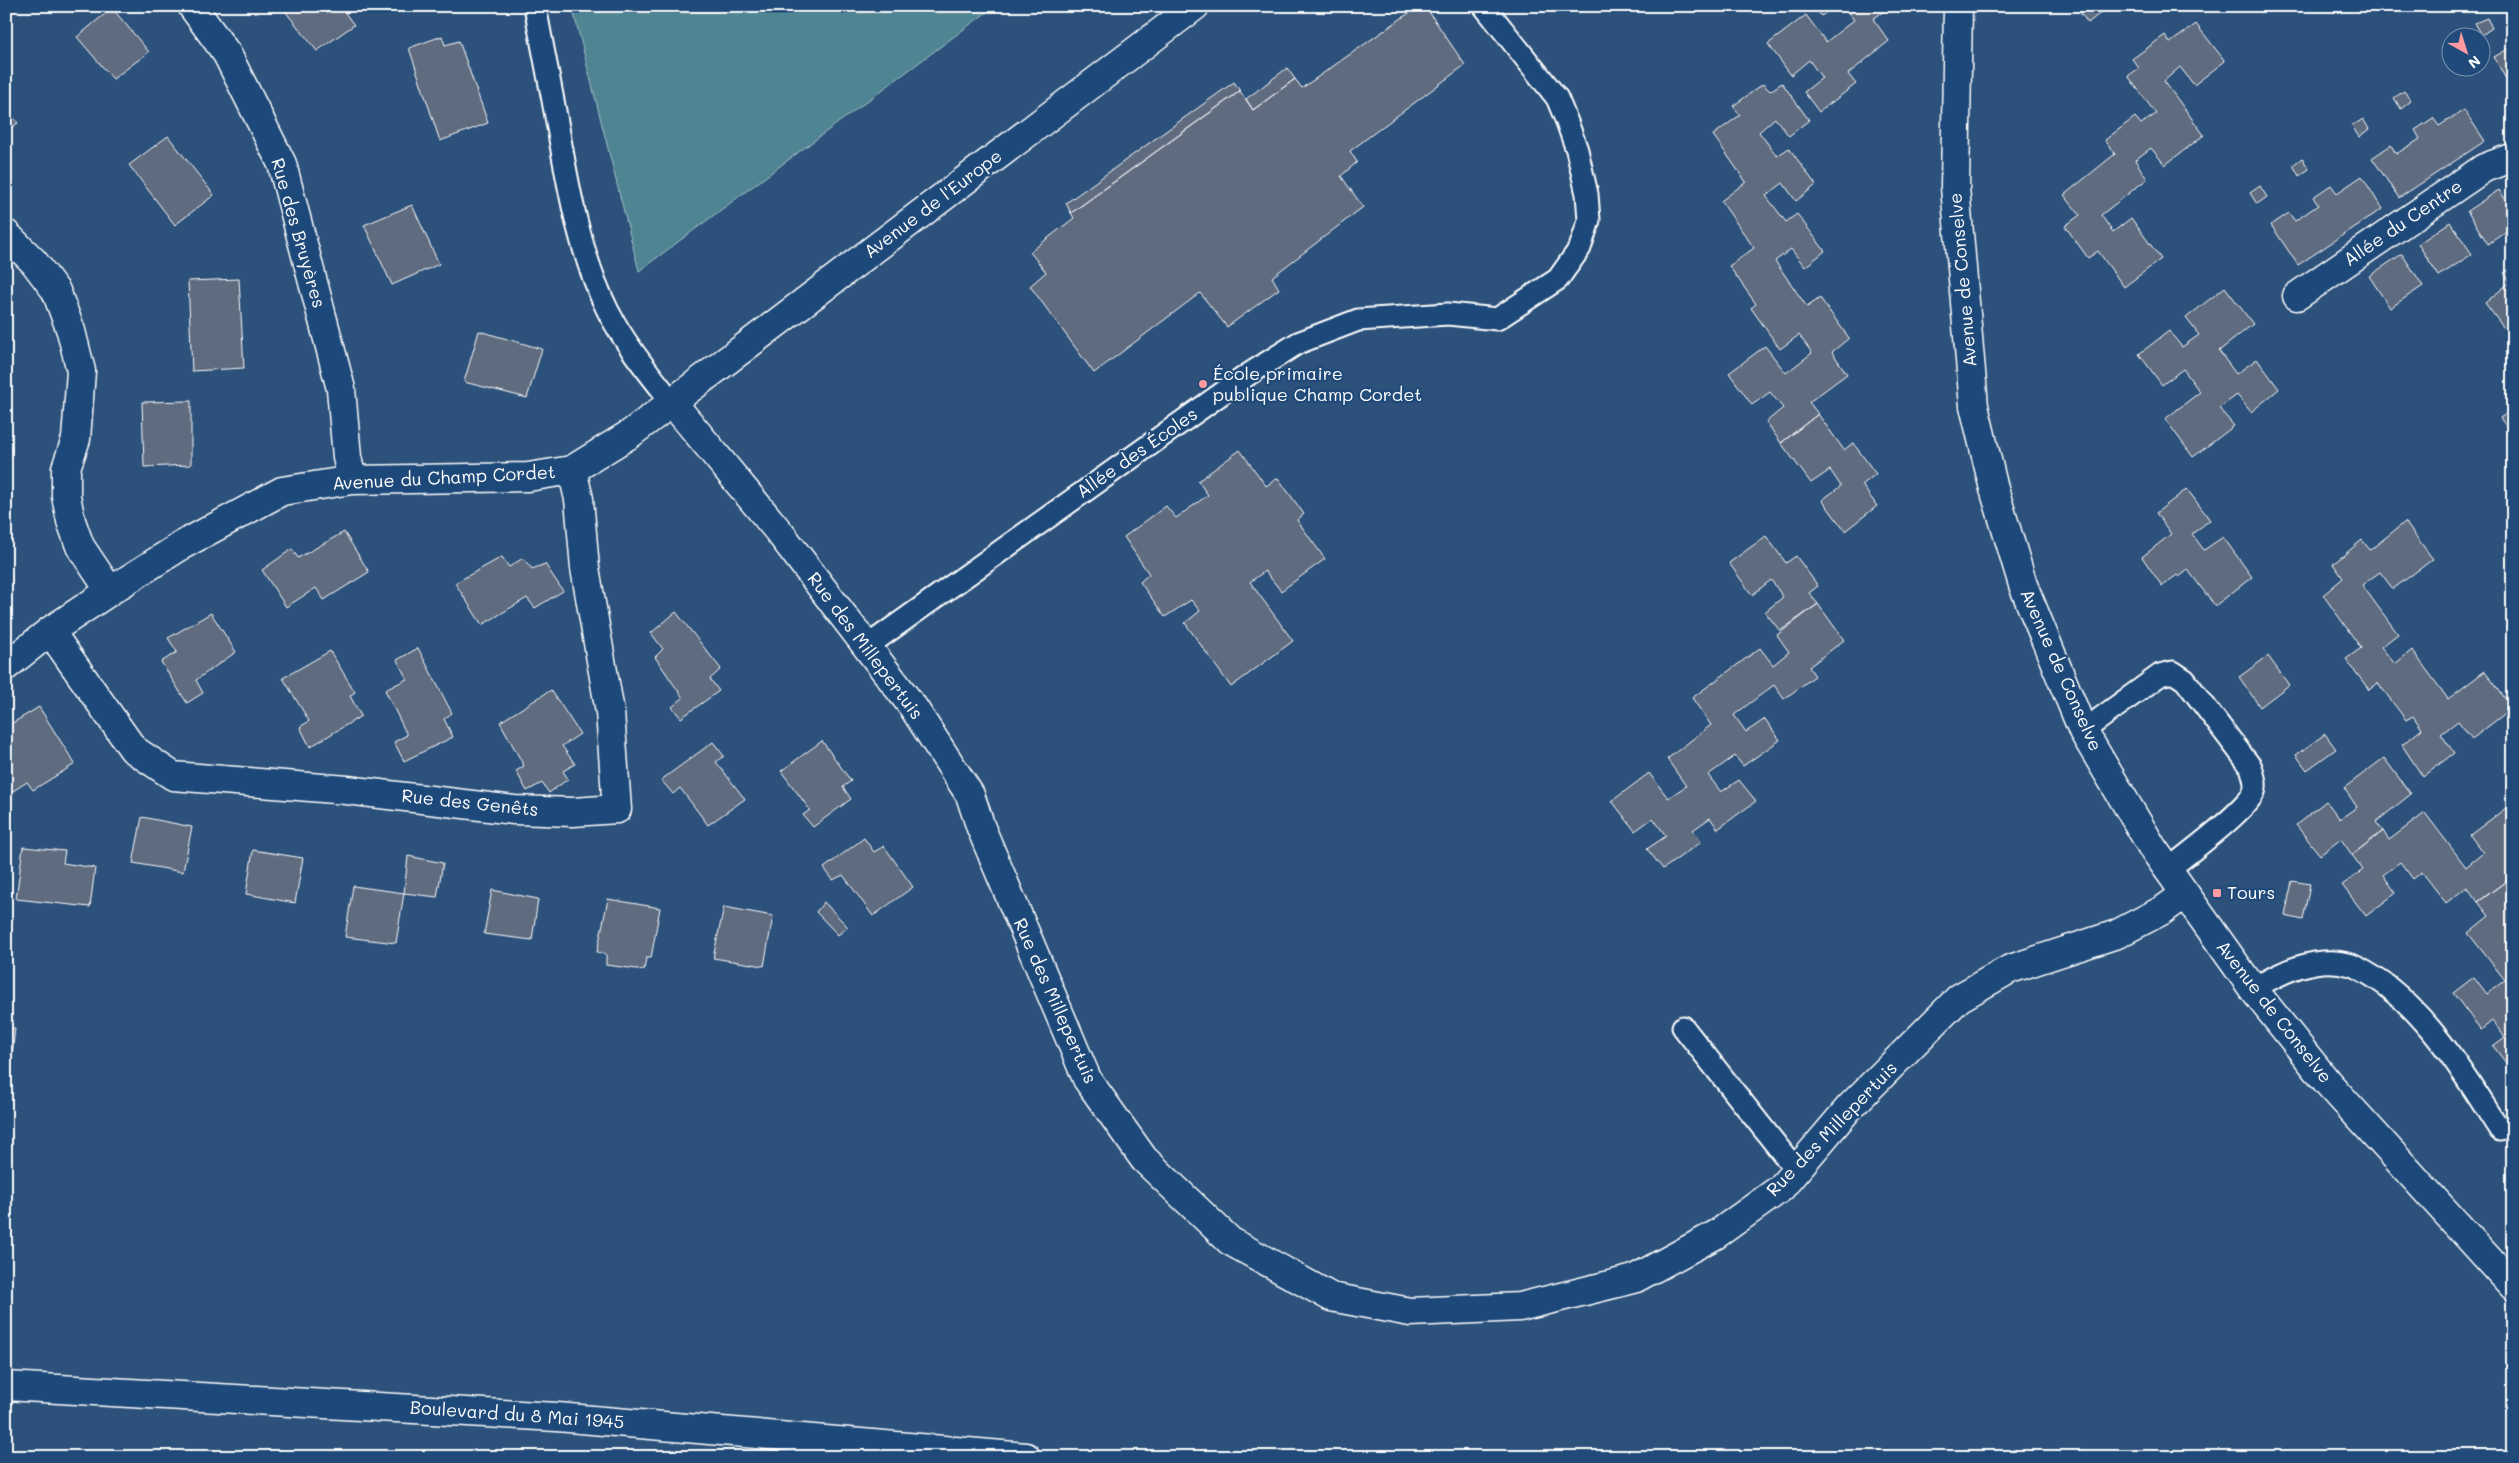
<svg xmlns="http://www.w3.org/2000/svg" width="2519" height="1463" font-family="Mali,sans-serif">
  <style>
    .green { fill: #4f8492; stroke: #a7c2c8 }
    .building { fill: #5f6c7f; stroke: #fff }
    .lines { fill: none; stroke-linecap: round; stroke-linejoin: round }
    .lane-casing { stroke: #fff; stroke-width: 25 }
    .street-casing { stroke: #fff; stroke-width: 31 }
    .secondary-casing { stroke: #fff; stroke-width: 31 }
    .lane { stroke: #1f4a7a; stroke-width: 21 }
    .street { stroke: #1f4a7a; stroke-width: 28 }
    .secondary { stroke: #1f4a7a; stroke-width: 28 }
    .poi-dot { fill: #ff9aa2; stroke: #1f4a7a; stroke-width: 2 }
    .labels { text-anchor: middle; stroke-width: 4.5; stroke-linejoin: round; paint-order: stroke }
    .street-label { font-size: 18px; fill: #fff; stroke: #1f4a7a }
    .poi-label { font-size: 18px; fill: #fff; stroke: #1f4a7a; text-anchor: start }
  </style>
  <rect width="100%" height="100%" fill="#2c517b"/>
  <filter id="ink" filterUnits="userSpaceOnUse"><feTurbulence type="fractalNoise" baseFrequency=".02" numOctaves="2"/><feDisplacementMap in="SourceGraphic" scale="10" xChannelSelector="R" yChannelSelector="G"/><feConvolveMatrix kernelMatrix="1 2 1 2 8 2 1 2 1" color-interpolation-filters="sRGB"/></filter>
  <g filter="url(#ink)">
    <path class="green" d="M 572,6 L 995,6 L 639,271 Z"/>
    <path class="building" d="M 281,6 L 340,6 L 354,25 L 317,51 Z
      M 1419,6 L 1425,6 L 1465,65 L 1350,151 L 1357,162 L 1341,176 L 1363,207 L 1272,277 L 1279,289 L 1227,327 L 1200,293 L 1094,373 L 1030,286 L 1046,272 L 1030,252 L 1074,218 L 1071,213 L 1240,91 L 1253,110 L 1295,79 L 1302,88 Z
      M 1814,6 L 1836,6 L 1821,16 Z
      M 1843,6 L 1891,6 L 1873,19 L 1889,41 L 1848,74 L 1856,84 L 1819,112 L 1804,92 L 1822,78 L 1809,60 L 1791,75 L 1768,44 L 1806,15 L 1826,42 L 1854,20 Z
      M 2075,6 L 2109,6 L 2088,23 Z
      M 112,8 L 149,52 L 113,79 L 77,37 Z
      M 2487,18 L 2492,28 L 2482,35 L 2475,23 Z
      M 2196,24 L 2225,61 L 2194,85 L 2180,67 L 2164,81 L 2204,135 L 2165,165 L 2151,148 L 2135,160 L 2147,179 L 2101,215 L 2113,232 L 2131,218 L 2161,259 L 2124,287 L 2098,251 L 2088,258 L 2065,226 L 2080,215 L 2064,195 L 2115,154 L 2105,140 L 2135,117 L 2141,124 L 2156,114 L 2128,76 L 2139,68 L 2132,59 L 2165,35 L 2170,43 Z
      M 442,36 L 445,45 L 459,41 L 488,123 L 440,141 L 409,48 Z
      M 2513,46 L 2513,92 L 2494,57 Z
      M 1287,68 L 1295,79 L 1253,110 L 1246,99 Z
      M 1234,82 L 1240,91 L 1071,213 L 1066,203 Z
      M 1782,83 L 1809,120 L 1789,136 L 1775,118 L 1759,132 L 1777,156 L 1789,148 L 1816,185 L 1796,201 L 1783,183 L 1766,196 L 1786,222 L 1797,214 L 1825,251 L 1805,267 L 1791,249 L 1775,261 L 1807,307 L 1820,298 L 1849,338 L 1832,352 L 1847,374 L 1809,402 L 1818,414 L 1781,443 L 1766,422 L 1783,408 L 1770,392 L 1752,405 L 1729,373 L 1765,346 L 1786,373 L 1812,353 L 1799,335 L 1780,349 L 1751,308 L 1756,304 L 1729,266 L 1754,248 L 1721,201 L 1746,182 L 1713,135 L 1740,115 L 1733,106 L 1763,84 L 1770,91 Z
      M 2404,91 L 2411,101 L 2401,109 L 2394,98 Z
      M 6,108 L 18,123 L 6,131 Z
      M 2464,110 L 2485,141 L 2399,198 L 2372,158 L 2391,145 L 2396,154 L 2420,139 L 2415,130 L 2433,118 L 2439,126 Z
      M 2363,119 L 2369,129 L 2359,137 L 2352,126 Z
      M 168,136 L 214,195 L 175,225 L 129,165 Z
      M 2302,158 L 2309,169 L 2299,176 L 2293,165 Z
      M 2362,176 L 2382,209 L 2298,265 L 2271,225 L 2289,213 L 2295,221 L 2318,205 L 2313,197 L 2331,185 L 2337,193 Z
      M 2260,186 L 2267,197 L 2257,204 L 2250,193 Z
      M 2499,190 L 2513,211 L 2513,227 L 2488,244 L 2467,211 Z
      M 412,205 L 439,264 L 392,285 L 364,225 Z
      M 2450,222 L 2472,254 L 2439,276 L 2418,244 Z
      M 2402,254 L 2423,286 L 2390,308 L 2369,276 Z
      M 2513,267 L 2513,339 L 2512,339 L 2485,303 L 2510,282 L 2504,273 Z
      M 239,279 L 244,368 L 192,371 L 188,281 Z
      M 2225,287 L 2253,324 L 2219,351 L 2236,374 L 2257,359 L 2279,389 L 2251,412 L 2237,395 L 2219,408 L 2234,426 L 2193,457 L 2165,419 L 2200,392 L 2183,369 L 2162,385 L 2139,354 L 2169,331 L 2182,347 L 2199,335 L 2186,318 Z
      M 479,331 L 542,349 L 527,398 L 464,382 Z
      M 191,401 L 191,465 L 144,467 L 142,402 Z
      M 2513,409 L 2513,435 L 2500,418 Z
      M 1818,414 L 1844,450 L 1853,443 L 1876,474 L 1862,485 L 1877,506 L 1845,531 L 1822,500 L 1841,486 L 1830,470 L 1811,483 L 1781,443 Z
      M 1240,450 L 1266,486 L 1278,478 L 1304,514 L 1297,520 L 1325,559 L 1281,591 L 1265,571 L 1250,582 L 1293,641 L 1231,687 L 1185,623 L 1200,611 L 1191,600 L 1165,617 L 1140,582 L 1149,574 L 1124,537 L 1166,506 L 1176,518 L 1208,495 L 1198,481 Z
      M 2187,489 L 2210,520 L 2192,534 L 2204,550 L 2223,537 L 2252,577 L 2215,606 L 2188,570 L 2179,577 L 2177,575 L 2162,586 L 2142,557 L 2171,534 L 2156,513 Z
      M 2405,522 L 2433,559 L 2393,589 L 2380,572 L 2362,585 L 2398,634 L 2381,647 L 2395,664 L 2412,650 L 2448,699 L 2485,671 L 2512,708 L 2472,739 L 2458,721 L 2441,734 L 2454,753 L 2423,777 L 2402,745 L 2422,729 L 2413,716 L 2406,720 L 2378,683 L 2369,690 L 2346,659 L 2361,648 L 2323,595 L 2343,578 L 2333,564 L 2362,540 L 2370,550 Z
      M 344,532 L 369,572 L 324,600 L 316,588 L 286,607 L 262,570 L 292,549 L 298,558 Z
      M 1766,536 L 1786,563 L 1796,556 L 1818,586 L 1809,593 L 1818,604 L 1780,631 L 1765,612 L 1783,597 L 1771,580 L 1752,595 L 1729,563 Z
      M 502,557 L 509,567 L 523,558 L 532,569 L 545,564 L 563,591 L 535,608 L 527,598 L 482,625 L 455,583 Z
      M 1818,604 L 1844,640 L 1809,667 L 1815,676 L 1784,699 L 1774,685 L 1734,715 L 1746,732 L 1765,719 L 1780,740 L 1743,766 L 1735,756 L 1708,775 L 1721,792 L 1739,780 L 1756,801 L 1718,829 L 1710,818 L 1693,830 L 1701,842 L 1663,869 L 1647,849 L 1666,836 L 1653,818 L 1635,831 L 1612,801 L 1649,773 L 1668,798 L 1686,786 L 1667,759 L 1711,725 L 1692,698 L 1760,648 L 1773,665 L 1789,652 L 1777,635 Z
      M 676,612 L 721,669 L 710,679 L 719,691 L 681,718 L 672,707 L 683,698 L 655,657 L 663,649 L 651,633 Z
      M 211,613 L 236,652 L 196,680 L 203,693 L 187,703 L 161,662 L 177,652 L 168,638 Z
      M 418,648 L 452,713 L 444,719 L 453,737 L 404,761 L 394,742 L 407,735 L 385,690 L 407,679 L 397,660 Z
      M 330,651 L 355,692 L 350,696 L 361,716 L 310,747 L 300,727 L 309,721 L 283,678 Z
      M 2268,656 L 2289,685 L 2260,707 L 2239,677 Z
      M 551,690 L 580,734 L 562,746 L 575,764 L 563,771 L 568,779 L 549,793 L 542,783 L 527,791 L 516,771 L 524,766 L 500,722 Z
      M 39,707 L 75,764 L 33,790 L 27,782 L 10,793 L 6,787 L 6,727 Z
      M 2325,734 L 2336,749 L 2307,770 L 2296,755 Z
      M 822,741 L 851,781 L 843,787 L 851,799 L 813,827 L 803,815 L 810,810 L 781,771 Z
      M 713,742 L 724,756 L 716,762 L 745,799 L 708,825 L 680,788 L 673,794 L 661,780 Z
      M 2384,758 L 2411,794 L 2376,822 L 2383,831 L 2352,855 L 2341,839 L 2320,855 L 2296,825 L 2326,801 L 2340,819 L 2357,807 L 2344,788 Z
      M 2510,805 L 2513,809 L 2513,876 L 2478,902 L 2467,887 L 2446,903 L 2422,872 L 2413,879 L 2400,862 L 2383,875 L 2396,893 L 2366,916 L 2342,885 L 2363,870 L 2352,855 L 2383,831 L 2389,840 L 2425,813 L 2466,867 L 2483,853 L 2470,835 Z
      M 142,817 L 192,827 L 183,872 L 133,863 Z
      M 864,838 L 874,852 L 884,846 L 913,887 L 873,916 L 843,875 L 833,880 L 824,868 Z
      M 23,847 L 65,851 L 63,863 L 95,868 L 90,907 L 16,899 Z
      M 253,850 L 303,858 L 295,903 L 246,894 Z
      M 408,856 L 443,863 L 437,897 L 404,893 Z
      M 2513,876 L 2513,919 L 2509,922 L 2513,927 L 2513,1072 L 2493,1046 L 2505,1037 L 2492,1021 L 2481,1030 L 2453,993 L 2474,977 L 2487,994 L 2505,980 L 2468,933 L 2489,916 L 2478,902 Z
      M 2292,881 L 2310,884 L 2303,920 L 2285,916 Z
      M 353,886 L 404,893 L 396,943 L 345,937 Z
      M 492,890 L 538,899 L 532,940 L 484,934 Z
      M 608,899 L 660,908 L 651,958 L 646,958 L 644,970 L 606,965 L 606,954 L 597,952 Z
      M 824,902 L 848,927 L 838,935 L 816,912 Z
      M 724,907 L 773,916 L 764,966 L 713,958 Z
      M 6,1028 L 15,1028 L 10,1076 L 6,1076 Z
      M 183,1451 L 204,1457 L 182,1457 Z
      M 449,1454 L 530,1456 L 449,1457 Z"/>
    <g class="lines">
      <g class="lane-casing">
        <path id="lane" d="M 535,6 C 542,45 550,83 557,122 C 568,185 579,253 608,311 C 625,344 648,372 671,401
          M 866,647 L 1249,374 L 1298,343 L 1358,320 L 1448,314 L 1497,319 L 1558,279 L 1580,248 L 1589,220 L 1587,194 L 1577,150 L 1567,122 L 1557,98 L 1484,6
          M 2083,731 L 2160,675 L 2173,672 L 2185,680 L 2251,767 C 2253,775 2258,785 2253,794 C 2242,814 2188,853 2168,870
          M 2253,989 C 2281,972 2318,954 2351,965 C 2363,969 2377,979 2387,986 C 2436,1025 2466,1078 2500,1130
          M 1683,1027 L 1796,1170"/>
      </g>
      <g class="street-casing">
        <path id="street" d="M 192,6 L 227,54 L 282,164 L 341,389 L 347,457 L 352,480
          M 1958,6 L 1955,187 L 1974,406 L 1994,489 L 2023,585 L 2083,731 L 2152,847 L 2253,989 L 2328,1083 L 2513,1286
          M 6,234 L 34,262 L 56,291 L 71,331 L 81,371 L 76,439 L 66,468 L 66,496 L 71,521 L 80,546 L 110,591
          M 2297,296 L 2484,168 L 2508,159 L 2513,160
          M 671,401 L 780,533 L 913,707 L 970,795 L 981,828 L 1087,1079 L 1144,1159 L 1230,1241 L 1331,1297 L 1410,1312 L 1520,1307 L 1634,1279 L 1717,1234 L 1781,1188 L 1849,1108 L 1959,998 L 2010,969 L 2117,934 L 2163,910 L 2185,894
          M 50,631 L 133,749 L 173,776 L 347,790 L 514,810 L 573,812 L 617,809 L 610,712 L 585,568 L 579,499 L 572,470
          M 6,666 L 50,631 L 110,591 L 184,544 L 282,491 L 352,480 L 528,477 L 572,470 L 630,434 L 1195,6"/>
      </g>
      <g class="secondary-casing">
        <path id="secondary" d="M 6,1386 L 557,1417 L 1026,1457"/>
      </g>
      <use href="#lane" class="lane"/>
      <use href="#street" class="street"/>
      <use href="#secondary" class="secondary"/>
    </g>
  </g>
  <g class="poi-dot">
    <circle cx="1203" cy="384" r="5"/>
    <rect x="2212" y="888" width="10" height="10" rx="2.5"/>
  </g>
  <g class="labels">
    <g class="street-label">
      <text transform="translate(933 204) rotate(-37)" y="6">Avenue de l'Europe</text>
      <text transform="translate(2403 223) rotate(-34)" y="6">Allée du Centre</text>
      <text transform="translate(298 233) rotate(74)" y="6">Rue des Bruyères</text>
      <text transform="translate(1963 280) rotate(-95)" y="6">Avenue de Conselve</text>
      <text transform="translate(1137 453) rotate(-35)" y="6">Allée des Écoles</text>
      <text transform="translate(444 478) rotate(-3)" y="6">Avenue du Champ Cordet</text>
      <text transform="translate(865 646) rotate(53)" y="6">Rue des Millepertuis</text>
      <text transform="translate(2061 670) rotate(66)" y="6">Avenue de Conselve</text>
      <text transform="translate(470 803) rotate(6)" y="6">Rue des Genêts</text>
      <text transform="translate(1055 1001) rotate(66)" y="6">Rue des Millepertuis</text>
      <text transform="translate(2274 1012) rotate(52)" y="6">Avenue de Conselve</text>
      <text transform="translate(1832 1129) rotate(-46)" y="6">Rue des Millepertuis</text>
      <text transform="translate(517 1415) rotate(4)" y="6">Boulevard du 8 Mai 1945</text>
    </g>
    <g class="poi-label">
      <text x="1213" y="380">École primaire<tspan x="1213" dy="21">publique Champ Cordet</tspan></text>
      <text x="2227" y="899">Tours</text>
    </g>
  </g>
  <rect width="2519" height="1463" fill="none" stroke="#1f4a7a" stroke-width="25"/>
  <rect x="12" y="12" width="2494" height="1438" fill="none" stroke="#fff" stroke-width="2" filter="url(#ink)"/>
  <g transform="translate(2466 52) rotate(141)"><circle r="24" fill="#1f4a7a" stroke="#7992af"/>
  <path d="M0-4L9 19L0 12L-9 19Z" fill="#ff9aa2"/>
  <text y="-8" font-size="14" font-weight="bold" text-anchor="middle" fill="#ffffff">N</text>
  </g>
</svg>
